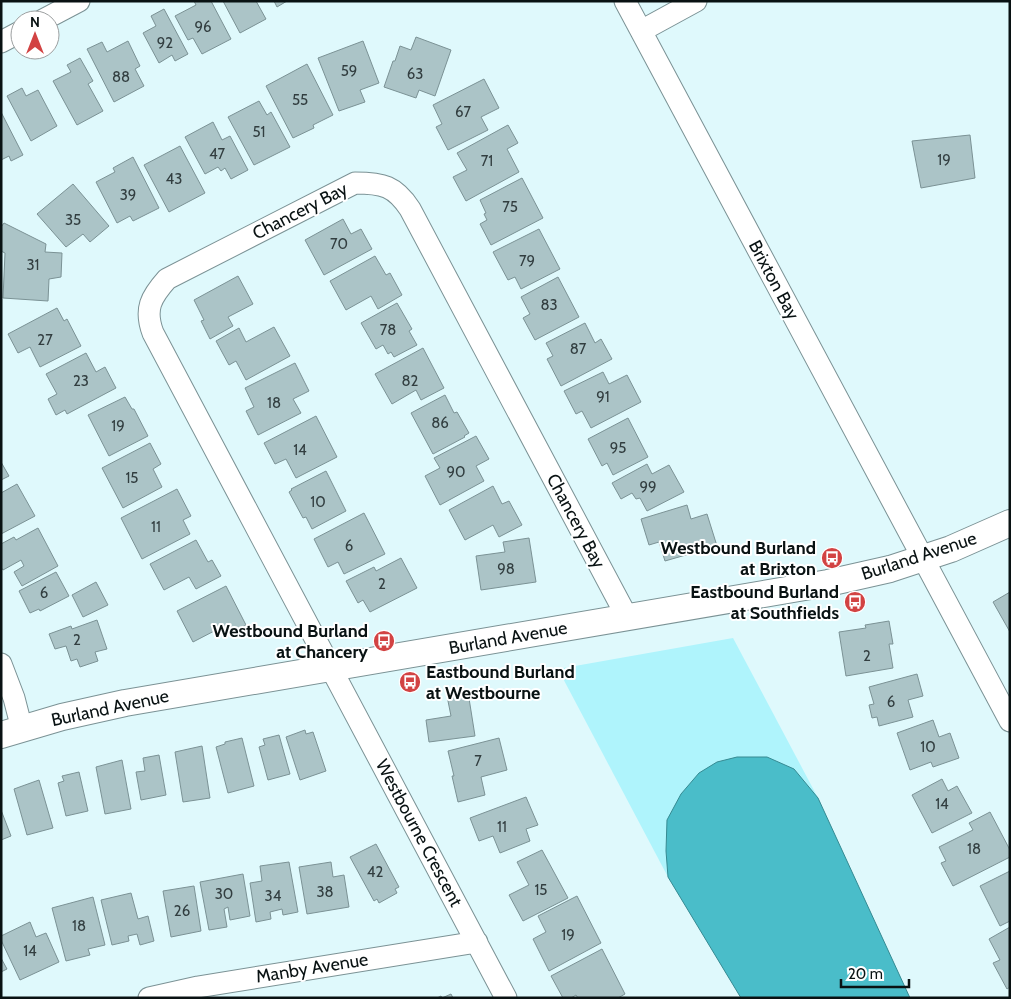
<svg xmlns="http://www.w3.org/2000/svg" width="1011" height="999" font-family="Cabin,sans-serif">
  <style>
    .green { fill: #aff4fc }
    .water { fill: #4abdc9; stroke: #368a92 }
    .building { fill: #abc4c7; stroke: #7b9295 }
    .lines { fill: none; stroke-linecap: round; stroke-linejoin: round }
    .minor-casing { stroke: #7b9295; stroke-width: 23 }
    .tertiary-casing { stroke: #7b9295; stroke-width: 28 }
    .minor { stroke: #fff; stroke-width: 21 }
    .tertiary { stroke: #fff; stroke-width: 26 }
    .labels { text-anchor: middle; stroke-width: 4; stroke-linejoin: round; paint-order: stroke }
    .number-label { font-size: 15px; fill: #323e40 }
    .street-label { font-size: 18px; fill: #091213; stroke: #fff }
    .poi-label { font-size: 18px; font-weight: bold; fill: #091213; stroke: #fff; text-anchor: end }
  </style>
  <rect width="100%" height="100%" fill="#dff9fc"/>
  <path class="green" d="M 733,638 L 818,798 L 910,998 L 741,998 L 668,877 L 558,669 Z"/>
  <path class="water" d="M 737,757 L 767,757 L 794,769 L 818,798 L 910,998 L 741,998 L 668,877 L 666,851 L 667,820 L 681,794 L 699,773 L 717,762 Z"/>
  <path class="building" d="M 194,1 L 211,1 L 231,39 L 202,54 L 193,38 L 188,40 L 175,16 L 196,5 Z
    M 223,1 L 256,1 L 266,19 L 240,33 Z
    M 274,1 L 287,1 L 277,7 Z
    M 164,9 L 188,54 L 175,61 L 172,55 L 159,63 L 143,33 L 156,26 L 151,16 Z
    M 416,37 L 451,50 L 435,96 L 419,90 L 416,98 L 384,87 L 393,61 L 395,61 L 400,46 L 411,50 Z
    M 128,41 L 140,66 L 135,69 L 144,86 L 114,102 L 87,49 L 102,42 L 107,52 Z
    M 363,41 L 379,83 L 360,90 L 365,102 L 339,111 L 318,58 Z
    M 80,58 L 93,81 L 88,84 L 103,111 L 77,125 L 53,81 L 71,72 L 67,65 Z
    M 307,64 L 333,115 L 313,125 L 314,128 L 293,138 L 266,86 Z
    M 484,79 L 499,108 L 481,117 L 488,130 L 448,150 L 436,127 L 442,124 L 433,105 Z
    M 22,88 L 26,96 L 38,90 L 57,126 L 31,141 L 7,96 Z
    M 259,101 L 267,115 L 271,112 L 290,147 L 254,165 L 228,117 Z
    M 1,112 L 23,155 L 11,161 L 9,156 L 1,160 Z
    M 213,122 L 222,140 L 230,136 L 248,170 L 231,179 L 225,168 L 221,171 L 218,167 L 205,174 L 185,137 Z
    M 508,125 L 518,143 L 507,149 L 519,172 L 466,201 L 453,177 L 467,170 L 457,153 Z
    M 970,135 L 975,178 L 921,188 L 912,141 Z
    M 180,146 L 205,193 L 169,212 L 144,165 Z
    M 133,157 L 159,208 L 133,221 L 130,216 L 117,223 L 96,182 L 115,172 L 113,168 Z
    M 522,178 L 543,218 L 491,245 L 480,224 L 487,220 L 484,214 L 486,213 L 480,200 Z
    M 73,184 L 109,226 L 90,242 L 83,234 L 66,247 L 37,214 Z
    M 343,219 L 351,234 L 361,229 L 372,249 L 324,275 L 305,240 Z
    M 4,223 L 46,244 L 45,252 L 62,253 L 61,277 L 49,279 L 48,301 L 3,298 L 5,253 L 1,251 L 1,227 Z
    M 539,229 L 560,269 L 521,289 L 515,277 L 508,280 L 493,252 Z
    M 375,256 L 386,275 L 390,273 L 402,295 L 378,309 L 371,296 L 346,310 L 330,281 Z
    M 238,276 L 253,304 L 228,317 L 233,326 L 210,339 L 201,321 L 204,320 L 194,300 Z
    M 558,277 L 579,317 L 535,340 L 523,318 L 530,314 L 521,297 Z
    M 397,303 L 412,329 L 409,331 L 417,345 L 394,357 L 391,352 L 388,354 L 383,345 L 376,349 L 361,323 Z
    M 57,308 L 64,321 L 67,319 L 81,346 L 40,367 L 30,347 L 18,353 L 8,334 Z
    M 585,323 L 595,343 L 601,339 L 612,359 L 561,386 L 547,359 L 553,356 L 546,343 Z
    M 274,327 L 290,356 L 246,380 L 236,361 L 229,365 L 216,341 L 239,328 L 246,342 Z
    M 423,348 L 444,388 L 421,400 L 416,390 L 392,404 L 375,374 Z
    M 86,353 L 96,372 L 105,367 L 116,388 L 67,414 L 65,410 L 56,415 L 48,399 L 57,394 L 46,374 Z
    M 295,363 L 309,391 L 293,399 L 301,413 L 258,435 L 246,411 L 254,407 L 245,388 Z
    M 603,372 L 609,384 L 627,375 L 641,402 L 591,428 L 582,411 L 576,414 L 564,391 Z
    M 445,395 L 454,413 L 457,412 L 469,433 L 464,436 L 465,437 L 433,454 L 411,413 Z
    M 125,397 L 132,409 L 134,409 L 148,436 L 109,456 L 88,415 Z
    M 316,416 L 337,457 L 296,478 L 286,459 L 275,464 L 264,443 Z
    M 628,418 L 648,457 L 613,475 L 607,463 L 602,466 L 588,439 Z
    M 476,436 L 489,459 L 476,466 L 484,481 L 440,505 L 425,476 L 440,468 L 434,458 Z
    M 150,443 L 161,464 L 153,469 L 162,487 L 123,508 L 102,468 Z
    M 1,462 L 9,476 L 1,480 Z
    M 647,464 L 652,474 L 669,465 L 684,492 L 647,511 L 640,498 L 636,499 L 632,493 L 621,499 L 612,483 Z
    M 326,471 L 346,511 L 312,529 L 306,517 L 303,518 L 289,492 L 292,490 L 291,489 Z
    M 17,484 L 35,516 L 1,534 L 1,493 Z
    M 493,486 L 502,504 L 509,501 L 522,525 L 499,537 L 493,525 L 465,540 L 449,510 Z
    M 177,489 L 191,516 L 183,520 L 190,534 L 142,559 L 121,518 Z
    M 687,505 L 691,519 L 707,514 L 717,546 L 665,561 L 659,542 L 649,545 L 641,519 Z
    M 364,513 L 385,554 L 344,574 L 338,562 L 328,567 L 314,539 Z
    M 38,528 L 58,566 L 22,586 L 14,572 L 24,566 L 21,560 L 3,570 L 1,567 L 1,544 L 14,537 L 16,540 Z
    M 529,538 L 536,582 L 481,590 L 476,556 L 505,552 L 503,542 Z
    M 196,540 L 208,562 L 212,560 L 221,576 L 196,589 L 189,577 L 164,590 L 150,564 Z
    M 401,558 L 417,588 L 370,612 L 363,600 L 358,603 L 346,581 L 374,567 L 376,571 Z
    M 56,572 L 69,596 L 40,611 L 39,609 L 30,613 L 19,591 Z
    M 96,582 L 108,605 L 83,617 L 72,595 Z
    M 226,586 L 246,625 L 224,637 L 220,628 L 193,642 L 177,611 Z
    M 1010,592 L 1010,632 L 993,602 Z
    M 97,620 L 107,649 L 95,652 L 98,661 L 80,667 L 77,659 L 71,661 L 66,646 L 55,649 L 49,634 L 71,626 L 72,629 Z
    M 889,621 L 893,644 L 889,644 L 893,668 L 846,676 L 839,632 L 866,628 L 865,625 Z
    M 917,674 L 923,696 L 908,700 L 913,717 L 879,726 L 877,717 L 872,718 L 869,705 L 874,704 L 869,687 Z
    M 468,692 L 475,736 L 429,742 L 426,720 L 451,716 L 447,696 Z
    M 933,720 L 939,737 L 950,733 L 959,758 L 933,767 L 931,762 L 910,770 L 897,733 Z
    M 305,730 L 306,734 L 313,732 L 326,771 L 300,780 L 286,737 Z
    M 279,735 L 290,774 L 268,780 L 259,747 L 265,745 L 263,739 Z
    M 242,738 L 254,786 L 228,793 L 216,747 L 225,744 L 225,742 Z
    M 499,738 L 507,770 L 481,777 L 485,795 L 458,802 L 452,776 L 454,776 L 448,751 Z
    M 202,746 L 210,798 L 183,802 L 175,752 Z
    M 159,755 L 166,795 L 141,800 L 136,772 L 145,771 L 143,758 Z
    M 122,760 L 131,809 L 105,814 L 96,767 Z
    M 79,772 L 88,811 L 66,816 L 58,783 L 64,781 L 62,776 Z
    M 942,779 L 948,791 L 957,786 L 972,813 L 932,833 L 912,795 Z
    M 39,780 L 53,828 L 27,835 L 14,789 Z
    M 526,797 L 538,825 L 526,829 L 530,841 L 500,853 L 493,836 L 479,841 L 470,818 Z
    M 1,810 L 11,836 L 1,840 Z
    M 990,812 L 1010,850 L 1010,857 L 953,886 L 941,863 L 946,861 L 939,847 L 973,830 L 969,823 Z
    M 376,844 L 399,887 L 395,889 L 397,893 L 379,903 L 377,899 L 374,901 L 350,857 Z
    M 542,850 L 568,898 L 523,921 L 509,895 L 529,885 L 517,862 Z
    M 289,862 L 298,912 L 283,915 L 282,909 L 270,912 L 271,919 L 256,922 L 250,883 L 262,881 L 260,866 Z
    M 331,862 L 333,877 L 344,875 L 349,907 L 307,914 L 299,867 Z
    M 1010,871 L 1010,921 L 1000,926 L 980,886 Z
    M 243,874 L 250,916 L 230,920 L 228,907 L 224,909 L 227,927 L 209,930 L 200,882 Z
    M 194,886 L 201,931 L 171,937 L 163,891 Z
    M 131,893 L 138,919 L 148,916 L 154,941 L 140,945 L 137,934 L 128,936 L 129,941 L 112,945 L 101,900 Z
    M 577,896 L 601,943 L 549,971 L 533,939 L 546,932 L 538,916 Z
    M 93,897 L 105,945 L 88,949 L 90,955 L 66,961 L 52,908 Z
    M 30,922 L 36,937 L 46,933 L 59,962 L 20,980 L 1,940 L 1,936 Z
    M 1010,927 L 1010,987 L 1007,989 L 993,963 L 1000,960 L 989,939 Z
    M 602,949 L 625,994 L 618,998 L 578,998 L 576,995 L 571,998 L 563,998 L 551,976 Z
    M 1,958 L 7,969 L 1,972 Z
    M 451,994 L 453,998 L 437,998 L 441,996 L 442,998 Z"/>
  <g class="lines">
    <g class="minor-casing">
      <path id="minor" d="M 625,1 L 1010,721
        M 43,20 L 79,1
        M 641,31 L 696,1
        M 1,42 L 20,32
        M 1,664 L 14,698 L 22,729
        M 149,998 L 198,987 L 477,942
        M 506,998 L 153,333 C 144,309 151,297 167,279 L 355,183 C 383,183 395,186 410,209 L 627,617"/>
    </g>
    <g class="tertiary-casing">
      <path id="tertiary" d="M 1,735 L 62,717 L 125,703 L 828,583 L 890,569 L 951,549 L 1010,523"/>
    </g>
    <use href="#minor" class="minor"/>
    <use href="#tertiary" class="tertiary"/>
  </g>
  <defs>
    <g id="bus-disc" transform="scale(1.125)"><circle r="9.5" fill="#d24343" stroke="#fff"/><path d="M-5-6H5V4H4V6H2V4H-2V6H-4V4H-5ZM-3.5-4V0h7V-4ZM-3.5 1.2v1.5H-2V1.2ZM2 1.2v1.5H3.5V1.2Z" fill="#fff"/></g>
  </defs>
  <g fill-rule="evenodd">
    <use href="#bus-disc" x="832" y="558"/>
    <use href="#bus-disc" x="855" y="602"/>
    <use href="#bus-disc" x="384" y="641"/>
    <use href="#bus-disc" x="410" y="682"/>
  </g>
  <g class="labels">
    <g class="number-label">
      <text x="203" y="32">96</text>
      <text x="165" y="48">92</text>
      <text x="349" y="76">59</text>
      <text x="415" y="79">63</text>
      <text x="121" y="82">88</text>
      <text x="300" y="105">55</text>
      <text x="463" y="117">67</text>
      <text x="259" y="137">51</text>
      <text x="217" y="159">47</text>
      <text x="944" y="165">19</text>
      <text x="487" y="166">71</text>
      <text x="174" y="184">43</text>
      <text x="128" y="200">39</text>
      <text x="510" y="212">75</text>
      <text x="73" y="225">35</text>
      <text x="339" y="249">70</text>
      <text x="527" y="266">79</text>
      <text x="33" y="270">31</text>
      <text x="549" y="310">83</text>
      <text x="388" y="335">78</text>
      <text x="45" y="345">27</text>
      <text x="578" y="354">87</text>
      <text x="81" y="386">23</text>
      <text x="410" y="386">82</text>
      <text x="603" y="402">91</text>
      <text x="274" y="408">18</text>
      <text x="440" y="428">86</text>
      <text x="118" y="431">19</text>
      <text x="618" y="453">95</text>
      <text x="300" y="455">14</text>
      <text x="456" y="477">90</text>
      <text x="132" y="483">15</text>
      <text x="648" y="492">99</text>
      <text x="318" y="507">10</text>
      <text x="156" y="532">11</text>
      <text x="349" y="551">6</text>
      <text x="506" y="574">98</text>
      <text x="382" y="589">2</text>
      <text x="44" y="598">6</text>
      <text x="77" y="645">2</text>
      <text x="867" y="661">2</text>
      <text x="891" y="707">6</text>
      <text x="928" y="752">10</text>
      <text x="478" y="766">7</text>
      <text x="942" y="809">14</text>
      <text x="502" y="832">11</text>
      <text x="974" y="854">18</text>
      <text x="375" y="877">42</text>
      <text x="541" y="895">15</text>
      <text x="325" y="897">38</text>
      <text x="224" y="899">30</text>
      <text x="273" y="901">34</text>
      <text x="182" y="916">26</text>
      <text x="79" y="931">18</text>
      <text x="568" y="940">19</text>
      <text x="30" y="956">14</text>
    </g>
    <g class="street-label">
      <text transform="translate(300 211) rotate(-27)" y="6">Chancery Bay</text>
      <text transform="translate(774 280) rotate(62)" y="6">Brixton Bay</text>
      <text transform="translate(576 521) rotate(62)" y="6">Chancery Bay</text>
      <text transform="translate(919 556) rotate(-18)" y="6">Burland Avenue</text>
      <text transform="translate(508 638) rotate(-10)" y="6">Burland Avenue</text>
      <text transform="translate(110 708) rotate(-12)" y="6">Burland Avenue</text>
      <text transform="translate(419 833) rotate(62)" y="6">Westbourne Crescent</text>
      <text transform="translate(312 968) rotate(-9)" y="6">Manby Avenue</text>
    </g>
    <g class="poi-label">
      <text x="816" y="554">Westbound Burland<tspan x="816" dy="21">at Brixton</tspan></text>
      <text x="839" y="598">Eastbound Burland<tspan x="839" dy="21">at Southfields</tspan></text>
      <text x="368" y="637">Westbound Burland<tspan x="368" dy="21">at Chancery</tspan></text>
      <text x="426" y="678" text-anchor="start">Eastbound Burland<tspan x="426" dy="21">at Westbourne</tspan></text>
    </g>
  </g>
  <rect width="1011" height="999" fill="none" stroke="#091213" stroke-width="5"/>
  <g transform="translate(35 35)"><circle r="24" fill="#ffffff" stroke="#9da0a1"/>
  <path d="M0-4L9 19L0 12L-9 19Z" fill="#d24343"/>
  <text y="-8" font-size="14" font-weight="bold" text-anchor="middle" fill="#091213">N</text>
  </g>
  <path d="M841 979v8h68v-8" fill="none" stroke="#091213" stroke-width="2.5"/>
  <text x="848" y="979" font-size="15" fill="#091213" stroke="#ffffff" stroke-width="4" paint-order="stroke">20 m</text>
</svg>
